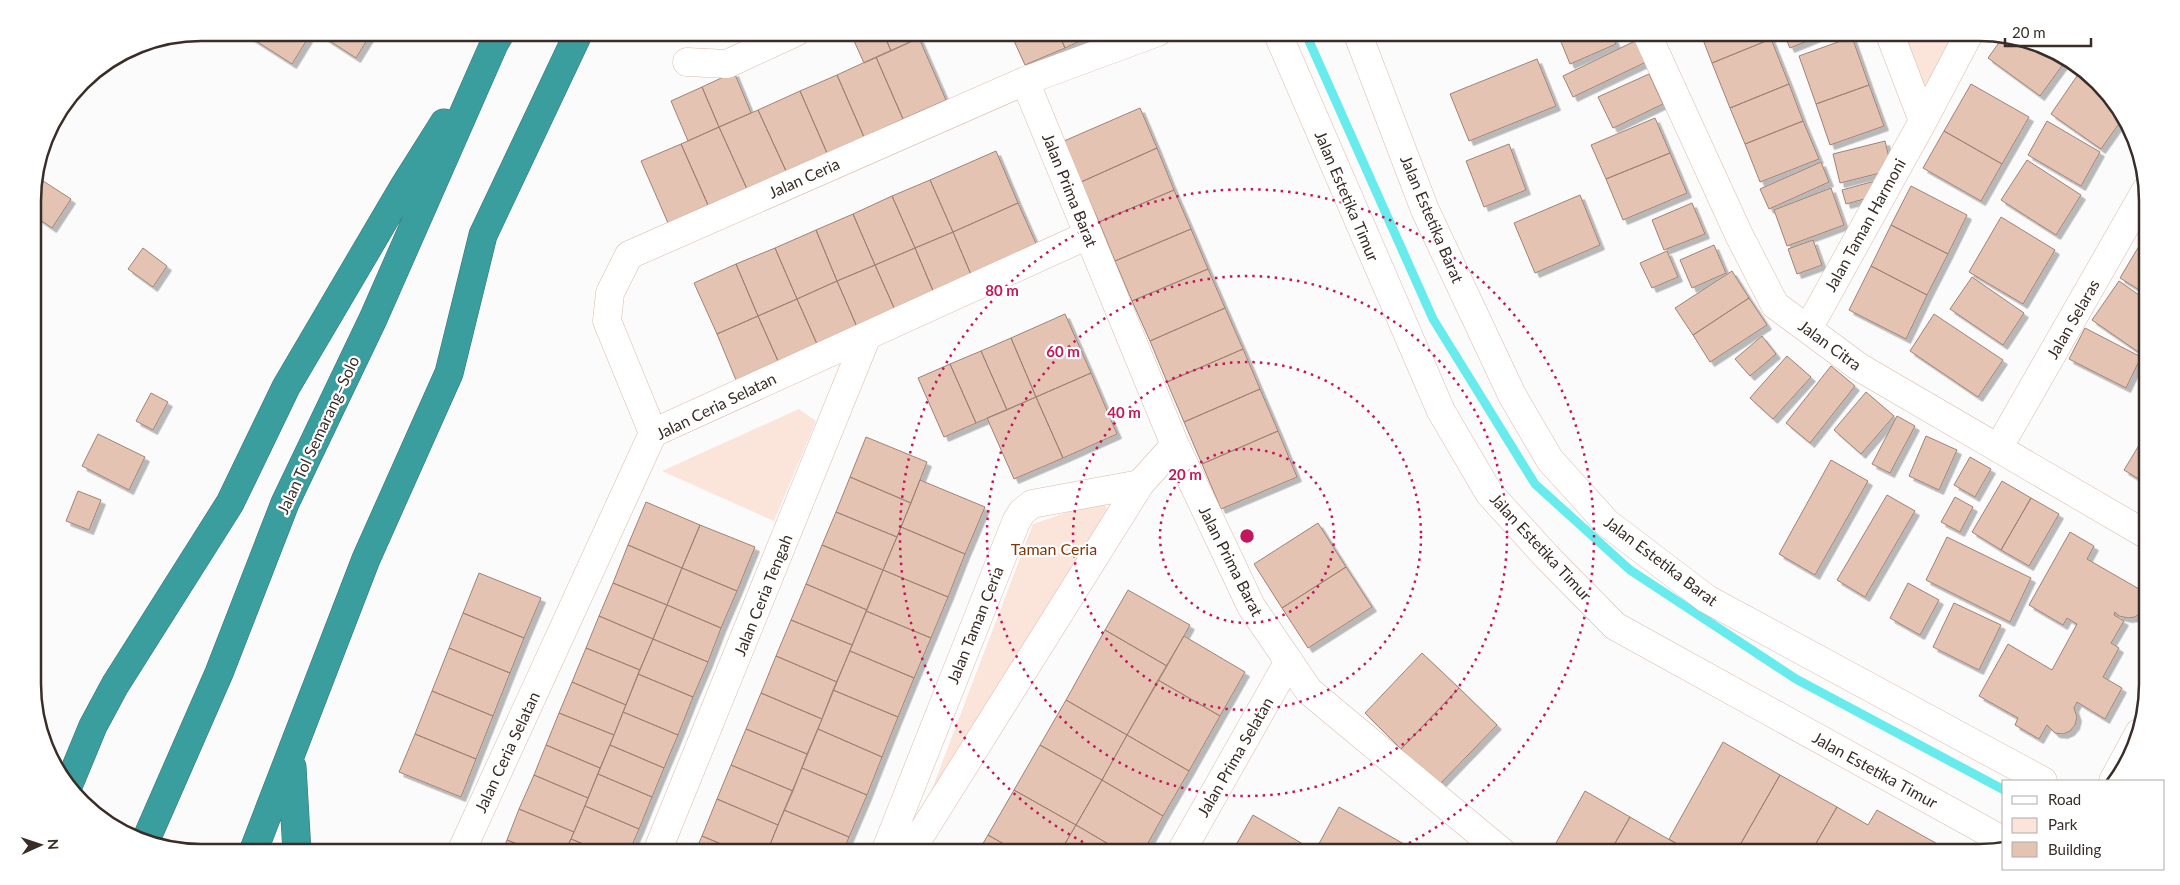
<svg xmlns="http://www.w3.org/2000/svg" width="2180" height="885" font-family="Lato,sans-serif">
  <style>
    .green { fill: #fbe4da }
    .lines { fill: none; stroke-linecap: round; stroke-linejoin: round }
    .stream { stroke: #68ebec; stroke-width: 9 }
    .building { fill: #e5c3b3; stroke: #a18273; filter: url(#shadow) }
    .street-casing { stroke: #dbbaaa; stroke-width: 29 }
    .highway-casing { stroke: #3a7674; stroke-width: 29 }
    .street { stroke: #fff; stroke-width: 28 }
    .highway { stroke: #3a9d9e; stroke-width: 28 }
    .ring { fill: none; stroke: #c2185b; stroke-width: 2.5; stroke-dasharray: 2.5 5 }
    .labels { text-anchor: middle; stroke-width: 4.5; stroke-linejoin: round; paint-order: stroke }
    .street-label { font-size: 16px; fill: #3a2d27; stroke: #fff }
    .park-label { font-size: 16px; fill: #813807; stroke: #fff }
    .rim { fill: none; stroke: #3a2d27; stroke-width: 2.5 }
    .centre { fill: #c2185b; stroke: #fff; stroke-width: 2.5 }
    .ring-label { font-size: 15px; text-anchor: middle; font-weight: bold; fill: #c2185b; stroke: #fff; stroke-width: 4.5; stroke-linejoin: round; paint-order: stroke }
  </style>
  <defs>
    <filter id="shadow"><feDropShadow dx="4.5" dy="4.5" stdDeviation="0" flood-color="#0004"/></filter>
  </defs>
  <rect width="100%" height="100%" fill="#fbfbfb"/>
  <path class="green" d="M 1896,33 L 1963,33 L 1923,103 Z
    M 799,409 L 816,421 L 774,521 L 662,471 Z
    M 1103,500 L 1109,513 L 910,847 L 1033,524 Z"/>
  <g class="lines">
    <path class="stream" d="M 1305,32 L 1433,319 L 1535,484 L 1630,570 L 1796,679 L 2004,790"/>
  </g>
  <path class="building" d="M 242,32 L 300,32 L 308,38 L 292,64 Z
    M 316,32 L 372,32 L 356,58 Z
    M 850,32 L 883,32 L 891,51 L 864,63 Z
    M 883,32 L 916,32 L 919,38 L 891,51 Z
    M 1010,32 L 1058,32 L 1065,48 L 1025,65 Z
    M 1058,32 L 1099,32 L 1065,48 Z
    M 1571,32 L 1611,32 L 1616,44 L 1570,64 L 1559,37 Z
    M 1700,32 L 1769,32 L 1771,39 L 1712,63 Z
    M 1783,32 L 1829,32 L 1790,48 Z
    M 1852,37 L 1869,85 L 1816,104 L 1799,56 Z
    M 2003,37 L 2033,42 L 2064,63 L 2040,96 L 1988,58 Z
    M 919,38 L 946,100 L 903,119 L 876,57 Z
    M 1771,39 L 1789,84 L 1730,108 L 1712,63 Z
    M 1635,41 L 1646,62 L 1573,97 L 1563,76 Z
    M 876,57 L 903,119 L 864,137 L 837,75 Z
    M 1537,59 L 1556,106 L 1469,141 L 1450,94 Z
    M 734,72 L 751,113 L 719,127 L 702,87 Z
    M 2079,73 L 2106,92 L 2123,118 L 2101,149 L 2051,114 Z
    M 1649,74 L 1663,104 L 1613,128 L 1598,97 Z
    M 837,75 L 864,137 L 827,153 L 800,91 Z
    M 1789,84 L 1803,121 L 1745,144 L 1730,108 Z
    M 1971,84 L 2029,117 L 2002,164 L 1944,131 Z
    M 1869,85 L 1884,126 L 1830,145 L 1816,104 Z
    M 702,87 L 719,127 L 688,141 L 671,101 Z
    M 800,91 L 827,153 L 786,171 L 758,110 Z
    M 1140,108 L 1157,148 L 1081,182 L 1064,141 Z
    M 758,110 L 786,171 L 747,189 L 719,127 Z
    M 1655,118 L 1670,153 L 1606,179 L 1591,145 Z
    M 1803,121 L 1819,159 L 1760,182 L 1745,144 Z
    M 2047,121 L 2100,152 L 2081,186 L 2028,155 Z
    M 719,127 L 747,189 L 708,205 L 681,144 Z
    M 1944,131 L 2002,164 L 1981,201 L 1923,168 Z
    M 1885,141 L 1892,170 L 1840,183 L 1833,154 Z
    M 681,144 L 708,205 L 668,223 L 641,161 Z
    M 1509,144 L 1526,190 L 1484,207 L 1466,161 Z
    M 1157,148 L 1174,190 L 1099,222 L 1081,182 Z
    M 996,151 L 1018,203 L 953,232 L 930,180 Z
    M 1670,153 L 1687,193 L 1623,220 L 1606,179 Z
    M 2027,160 L 2081,195 L 2056,235 L 2001,200 Z
    M 1821,162 L 1829,182 L 1769,209 L 1760,189 Z
    M 37,177 L 71,199 L 52,228 L 33,215 L 33,190 Z
    M 930,180 L 953,232 L 915,248 L 892,196 Z
    M 1875,181 L 1879,195 L 1846,204 L 1842,190 Z
    M 1911,186 L 1967,215 L 1948,254 L 1891,225 Z
    M 1831,188 L 1844,225 L 1787,246 L 1774,210 Z
    M 1174,190 L 1191,229 L 1115,261 L 1099,222 Z
    M 1580,195 L 1600,245 L 1535,273 L 1514,223 Z
    M 892,196 L 915,248 L 875,265 L 853,214 Z
    M 1018,203 L 1038,248 L 972,277 L 953,232 Z
    M 1692,203 L 1705,234 L 1664,250 L 1652,220 Z
    M 853,214 L 875,265 L 837,281 L 816,230 Z
    M 2001,217 L 2055,250 L 2023,304 L 1969,272 Z
    M 1891,225 L 1948,254 L 1927,295 L 1871,266 Z
    M 1191,229 L 1208,269 L 1132,301 L 1115,261 Z
    M 816,230 L 837,281 L 797,299 L 775,248 Z
    M 953,232 L 972,277 L 934,293 L 915,248 Z
    M 1813,240 L 1822,265 L 1797,274 L 1788,249 Z
    M 2142,241 L 2146,243 L 2146,294 L 2120,278 Z
    M 1714,245 L 1726,273 L 1692,288 L 1680,260 Z
    M 143,248 L 167,266 L 153,287 L 128,269 Z
    M 775,248 L 797,299 L 758,316 L 736,264 Z
    M 915,248 L 934,293 L 895,310 L 875,265 Z
    M 1667,251 L 1678,277 L 1652,288 L 1640,263 Z
    M 736,264 L 758,316 L 717,334 L 694,283 Z
    M 875,265 L 895,310 L 857,327 L 837,281 Z
    M 1871,266 L 1927,295 L 1906,339 L 1849,310 Z
    M 1208,269 L 1225,308 L 1150,341 L 1132,301 Z
    M 1732,271 L 1749,298 L 1693,335 L 1675,308 Z
    M 1972,277 L 2024,313 L 2003,345 L 1950,309 Z
    M 837,281 L 857,327 L 817,344 L 797,299 Z
    M 2119,281 L 2146,300 L 2147,358 L 2092,320 Z
    M 1749,298 L 1767,325 L 1710,362 L 1693,335 Z
    M 797,299 L 817,344 L 778,361 L 758,316 Z
    M 1225,308 L 1243,349 L 1167,382 L 1150,341 Z
    M 1065,314 L 1091,373 L 1036,397 L 1011,338 Z
    M 1934,314 L 2003,360 L 1978,397 L 1910,351 Z
    M 758,316 L 778,361 L 736,380 L 717,334 Z
    M 2085,328 L 2141,357 L 2126,388 L 2069,359 Z
    M 1762,336 L 1776,354 L 1750,376 L 1735,359 Z
    M 1011,338 L 1036,397 L 1007,410 L 981,351 Z
    M 1243,349 L 1260,389 L 1184,422 L 1167,382 Z
    M 981,351 L 1007,410 L 976,423 L 950,364 Z
    M 1787,356 L 1811,377 L 1773,419 L 1750,398 Z
    M 950,364 L 976,423 L 944,437 L 918,378 Z
    M 1831,366 L 1855,386 L 1810,443 L 1786,423 Z
    M 1091,373 L 1117,434 L 1063,458 L 1036,397 Z
    M 1260,389 L 1278,431 L 1202,464 L 1184,422 Z
    M 1866,392 L 1894,416 L 1861,454 L 1834,430 Z
    M 151,393 L 168,402 L 153,430 L 136,421 Z
    M 1036,397 L 1063,458 L 1014,479 L 987,418 Z
    M 1897,416 L 1915,426 L 1890,473 L 1872,464 Z
    M 1278,431 L 1297,477 L 1221,509 L 1202,464 Z
    M 2147,432 L 2147,484 L 2124,470 Z
    M 98,434 L 145,457 L 129,490 L 82,466 Z
    M 1926,436 L 1957,450 L 1939,490 L 1909,476 Z
    M 866,437 L 927,462 L 911,503 L 850,477 Z
    M 1970,457 L 1991,469 L 1975,497 L 1954,485 Z
    M 1831,460 L 1868,481 L 1815,575 L 1779,554 Z
    M 850,477 L 911,503 L 897,537 L 836,512 Z
    M 920,480 L 985,507 L 965,554 L 901,527 Z
    M 2002,481 L 2031,498 L 2001,550 L 1972,532 Z
    M 78,491 L 101,500 L 89,530 L 66,521 Z
    M 1887,495 L 1915,511 L 1865,597 L 1837,580 Z
    M 1955,497 L 1973,507 L 1960,532 L 1941,522 Z
    M 2031,498 L 2059,514 L 2029,566 L 2001,550 Z
    M 646,502 L 700,525 L 682,568 L 628,545 Z
    M 836,512 L 897,537 L 883,570 L 822,545 Z
    M 1318,523 L 1346,567 L 1282,608 L 1254,564 Z
    M 700,525 L 755,547 L 737,591 L 682,568 Z
    M 901,527 L 965,554 L 948,597 L 883,570 Z
    M 2070,532 L 2094,546 L 2087,559 L 2139,589 L 2143,596 L 2144,604 L 2141,612 L 2135,617 L 2128,618 L 2119,616 L 2115,612 L 2114,615 L 2124,621 L 2111,643 L 2119,648 L 2103,677 L 2122,688 L 2105,719 L 2077,702 L 2074,708 L 2077,717 L 2075,725 L 2070,731 L 2063,734 L 2055,733 L 2047,725 L 2039,739 L 2015,725 L 2018,718 L 1979,696 L 2008,644 L 2052,670 L 2077,624 L 2067,618 L 2063,625 L 2029,605 Z
    M 1947,537 L 2031,578 L 2010,622 L 1926,580 Z
    M 628,545 L 682,568 L 667,605 L 613,583 Z
    M 822,545 L 883,570 L 867,610 L 806,584 Z
    M 1346,567 L 1372,607 L 1308,648 L 1282,608 Z
    M 682,568 L 737,591 L 721,628 L 667,605 Z
    M 883,570 L 948,597 L 931,638 L 866,611 Z
    M 479,573 L 541,598 L 524,638 L 463,613 Z
    M 613,583 L 667,605 L 653,639 L 599,616 Z
    M 1908,583 L 1939,600 L 1920,635 L 1890,618 Z
    M 806,584 L 867,610 L 852,645 L 791,620 Z
    M 1128,590 L 1190,625 L 1167,666 L 1105,630 Z
    M 1954,603 L 2001,625 L 1979,670 L 1933,647 Z
    M 667,605 L 721,628 L 708,662 L 653,639 Z
    M 866,611 L 931,638 L 914,678 L 850,651 Z
    M 463,613 L 524,638 L 510,673 L 449,648 Z
    M 599,616 L 653,639 L 640,670 L 586,648 Z
    M 791,620 L 852,645 L 837,682 L 776,656 Z
    M 1105,630 L 1167,666 L 1127,735 L 1066,700 Z
    M 1184,636 L 1245,672 L 1220,716 L 1158,680 Z
    M 653,639 L 708,662 L 693,697 L 638,674 Z
    M 449,648 L 510,673 L 493,716 L 432,691 Z
    M 586,648 L 640,670 L 626,705 L 572,682 Z
    M 850,651 L 914,678 L 898,717 L 833,690 Z
    M 1422,653 L 1459,688 L 1401,749 L 1365,713 Z
    M 776,656 L 837,682 L 822,719 L 761,693 Z
    M 638,674 L 693,697 L 678,735 L 623,712 Z
    M 1158,680 L 1220,716 L 1189,771 L 1127,735 Z
    M 572,682 L 626,705 L 614,735 L 559,713 Z
    M 1459,688 L 1497,725 L 1439,785 L 1401,749 Z
    M 833,690 L 898,717 L 882,757 L 818,729 Z
    M 432,691 L 493,716 L 476,759 L 415,734 Z
    M 761,693 L 822,719 L 807,754 L 746,729 Z
    M 1066,700 L 1127,735 L 1102,780 L 1040,745 Z
    M 623,712 L 678,735 L 664,768 L 610,745 Z
    M 559,713 L 614,735 L 600,768 L 546,745 Z
    M 746,729 L 807,754 L 793,791 L 731,765 Z
    M 818,729 L 882,757 L 867,795 L 802,768 Z
    M 415,734 L 476,759 L 461,797 L 399,772 Z
    M 1127,735 L 1189,771 L 1163,816 L 1102,780 Z
    M 1723,742 L 1780,775 L 1736,852 L 1691,852 L 1669,839 Z
    M 546,745 L 600,768 L 588,798 L 534,775 Z
    M 610,745 L 664,768 L 652,797 L 598,774 Z
    M 1040,745 L 1102,780 L 1076,825 L 1014,790 Z
    M 731,765 L 793,791 L 778,825 L 717,799 Z
    M 802,768 L 867,795 L 849,837 L 784,810 Z
    M 598,774 L 652,797 L 639,829 L 585,806 Z
    M 534,775 L 588,798 L 574,832 L 519,809 Z
    M 1780,775 L 1837,807 L 1811,852 L 1736,852 Z
    M 1102,780 L 1163,816 L 1143,852 L 1122,852 L 1076,825 Z
    M 1014,790 L 1076,825 L 1060,852 L 1018,852 L 988,835 Z
    M 1585,791 L 1630,817 L 1610,852 L 1551,852 Z
    M 717,799 L 778,825 L 767,852 L 740,852 L 702,836 Z
    M 585,806 L 639,829 L 629,852 L 603,852 L 571,839 Z
    M 1339,807 L 1418,852 L 1315,851 Z
    M 1837,807 L 1868,825 L 1877,810 L 1941,846 L 1937,852 L 1811,852 Z
    M 519,809 L 574,832 L 565,852 L 537,852 L 507,840 Z
    M 784,810 L 849,837 L 843,852 L 767,852 Z
    M 1253,815 L 1315,851 L 1314,852 L 1232,852 Z
    M 1630,817 L 1675,843 L 1671,852 L 1610,852 Z
    M 1076,825 L 1122,852 L 1060,852 Z
    M 988,835 L 1018,852 L 978,852 Z
    M 702,836 L 740,852 L 695,852 Z
    M 571,839 L 603,852 L 565,852 Z
    M 507,840 L 537,852 L 502,852 Z
    M 1675,843 L 1691,852 L 1671,852 Z"/>
  <g class="lines">
    <g class="street-casing">
      <path id="street" d="M 1277,32 L 1441,411 L 1489,493 L 1546,556 L 1615,626 L 2004,841
        M 1357,32 L 1425,210 L 1512,395 L 1550,460 L 1607,523 L 1707,599 L 2043,781
        M 1646,32 L 1739,235 L 1775,305 L 1859,367 L 2147,535
        M 1889,32 L 1923,121
        M 687,62 L 727,64 L 796,32
        M 1025,81 L 1175,445 L 1251,606 L 1309,691 L 1502,852
        M 1808,329 L 1923,121 L 1970,32
        M 653,433 L 607,321 L 610,293 L 629,255 L 1025,81 L 1158,32
        M 1999,447 L 2146,190
        M 2113,781 L 2139,733
        M 461,852 L 653,433 L 1088,235
        M 657,852 L 867,336
        M 885,852 L 1016,522 L 1022,512 L 1032,504 L 1140,484
        M 910,852 L 1140,484 L 1175,445
        M 1181,852 L 1289,661"/>
    </g>
    <g class="highway-casing">
      <path id="highway" d="M 292,767 L 297,852
        M 69,784 L 93,726 L 115,685 L 230,503 L 286,387 L 403,188 L 444,123
        M 145,842 L 219,673 L 285,503 L 373,319 L 494,44 L 501,32
        M 253,852 L 366,559 L 449,373 L 483,235 L 579,32"/>
    </g>
    <use href="#street" class="street"/>
    <use href="#highway" class="highway"/>
  </g>
  <g class="ring">
    <circle cx="1247" cy="536" r="87"/>
    <circle cx="1247" cy="536" r="174"/>
    <circle cx="1247" cy="536" r="260"/>
    <path d="M1103 852A347 347 0 1 1 1391 852"/>
  </g>
  <g class="labels">
    <g class="street-label">
      <text transform="translate(804 178) rotate(-24)" y="6">Jalan Ceria</text>
      <text transform="translate(1070 190) rotate(68)" y="6">Jalan Prima Barat</text>
      <text transform="translate(1347 196) rotate(67)" y="6">Jalan Estetika Timur</text>
      <text transform="translate(1432 219) rotate(67)" y="6">Jalan Estetika Barat</text>
      <text transform="translate(1865 225) rotate(-61)" y="6">Jalan Taman Harmoni</text>
      <text transform="translate(2073 319) rotate(-60)" y="6">Jalan Selaras</text>
      <text transform="translate(1830 345) rotate(36)" y="6">Jalan Citra</text>
      <text transform="translate(716 406) rotate(-26)" y="6">Jalan Ceria Selatan</text>
      <text transform="translate(318 435) rotate(-65)" y="6">Jalan Tol Semarang–Solo</text>
      <text transform="translate(1541 547) rotate(47)" y="6">Jalan Estetika Timur</text>
      <text transform="translate(1231 561) rotate(63)" y="6">Jalan Prima Barat</text>
      <text transform="translate(1661 561) rotate(37)" y="6">Jalan Estetika Barat</text>
      <text transform="translate(763 595) rotate(-68)" y="6">Jalan Ceria Tengah</text>
      <text transform="translate(975 625) rotate(-68)" y="6">Jalan Taman Ceria</text>
      <text transform="translate(507 752) rotate(-65)" y="6">Jalan Ceria Selatan</text>
      <text transform="translate(1235 757) rotate(-60)" y="6">Jalan Prima Selatan</text>
      <text transform="translate(1875 770) rotate(29)" y="6">Jalan Estetika Timur</text>
    </g>
    <g class="park-label">
      <text x="1054" y="555">Taman Ceria</text>
    </g>
  </g>
  <path d="M0 0H2180V885H0ZM201 41H1979A160 160 0 0 1 2139 201V684A160 160 0 0 1 1979 844H201A160 160 0 0 1 41 684V201A160 160 0 0 1 201 41Z" fill="#fff" fill-rule="evenodd"/>
  <path class="rim" d="M201 41H1979A160 160 0 0 1 2139 201V684A160 160 0 0 1 1979 844H201A160 160 0 0 1 41 684V201A160 160 0 0 1 201 41Z"/>
  <circle cx="1247" cy="536" r="8" class="centre"/>
  <g class="ring-label">
    <text x="1002" y="296">80 m</text>
    <text x="1063" y="357">60 m</text>
    <text x="1124" y="418">40 m</text>
    <text x="1185" y="480">20 m</text>
  </g>
  <rect x="2002" y="780" width="162" height="90" fill="#ffffff" stroke="#b0aba9"/>
  <rect x="2012" y="796" width="25" height="8" fill="#ffffff" stroke="#b0aba9"/>
  <text x="2048" y="805" font-size="15" fill="#3a2d27">Road</text>
  <rect x="2012" y="818" width="25" height="15" fill="#fbe4da" stroke="#b0aba9"/>
  <text x="2048" y="830" font-size="15" fill="#3a2d27">Park</text>
  <rect x="2012" y="842" width="25" height="15" fill="#e5c3b3" stroke="#b0aba9"/>
  <text x="2048" y="855" font-size="15" fill="#3a2d27">Building</text>
  <g transform="translate(40 845) rotate(87)" stroke="#ffffff" stroke-width="4" paint-order="stroke">
  <path d="M0-4L9 19L0 12L-9 19Z" fill="#3a2d27"/>
  <text y="-8" font-size="14" font-weight="bold" text-anchor="middle" fill="#3a2d27">N</text>
  </g>
  <path d="M2005 38v8h86v-8" fill="none" stroke="#3a2d27" stroke-width="2.5"/>
  <text x="2012" y="38" font-size="15" fill="#3a2d27" stroke="#ffffff" stroke-width="4" paint-order="stroke">20 m</text>
</svg>
